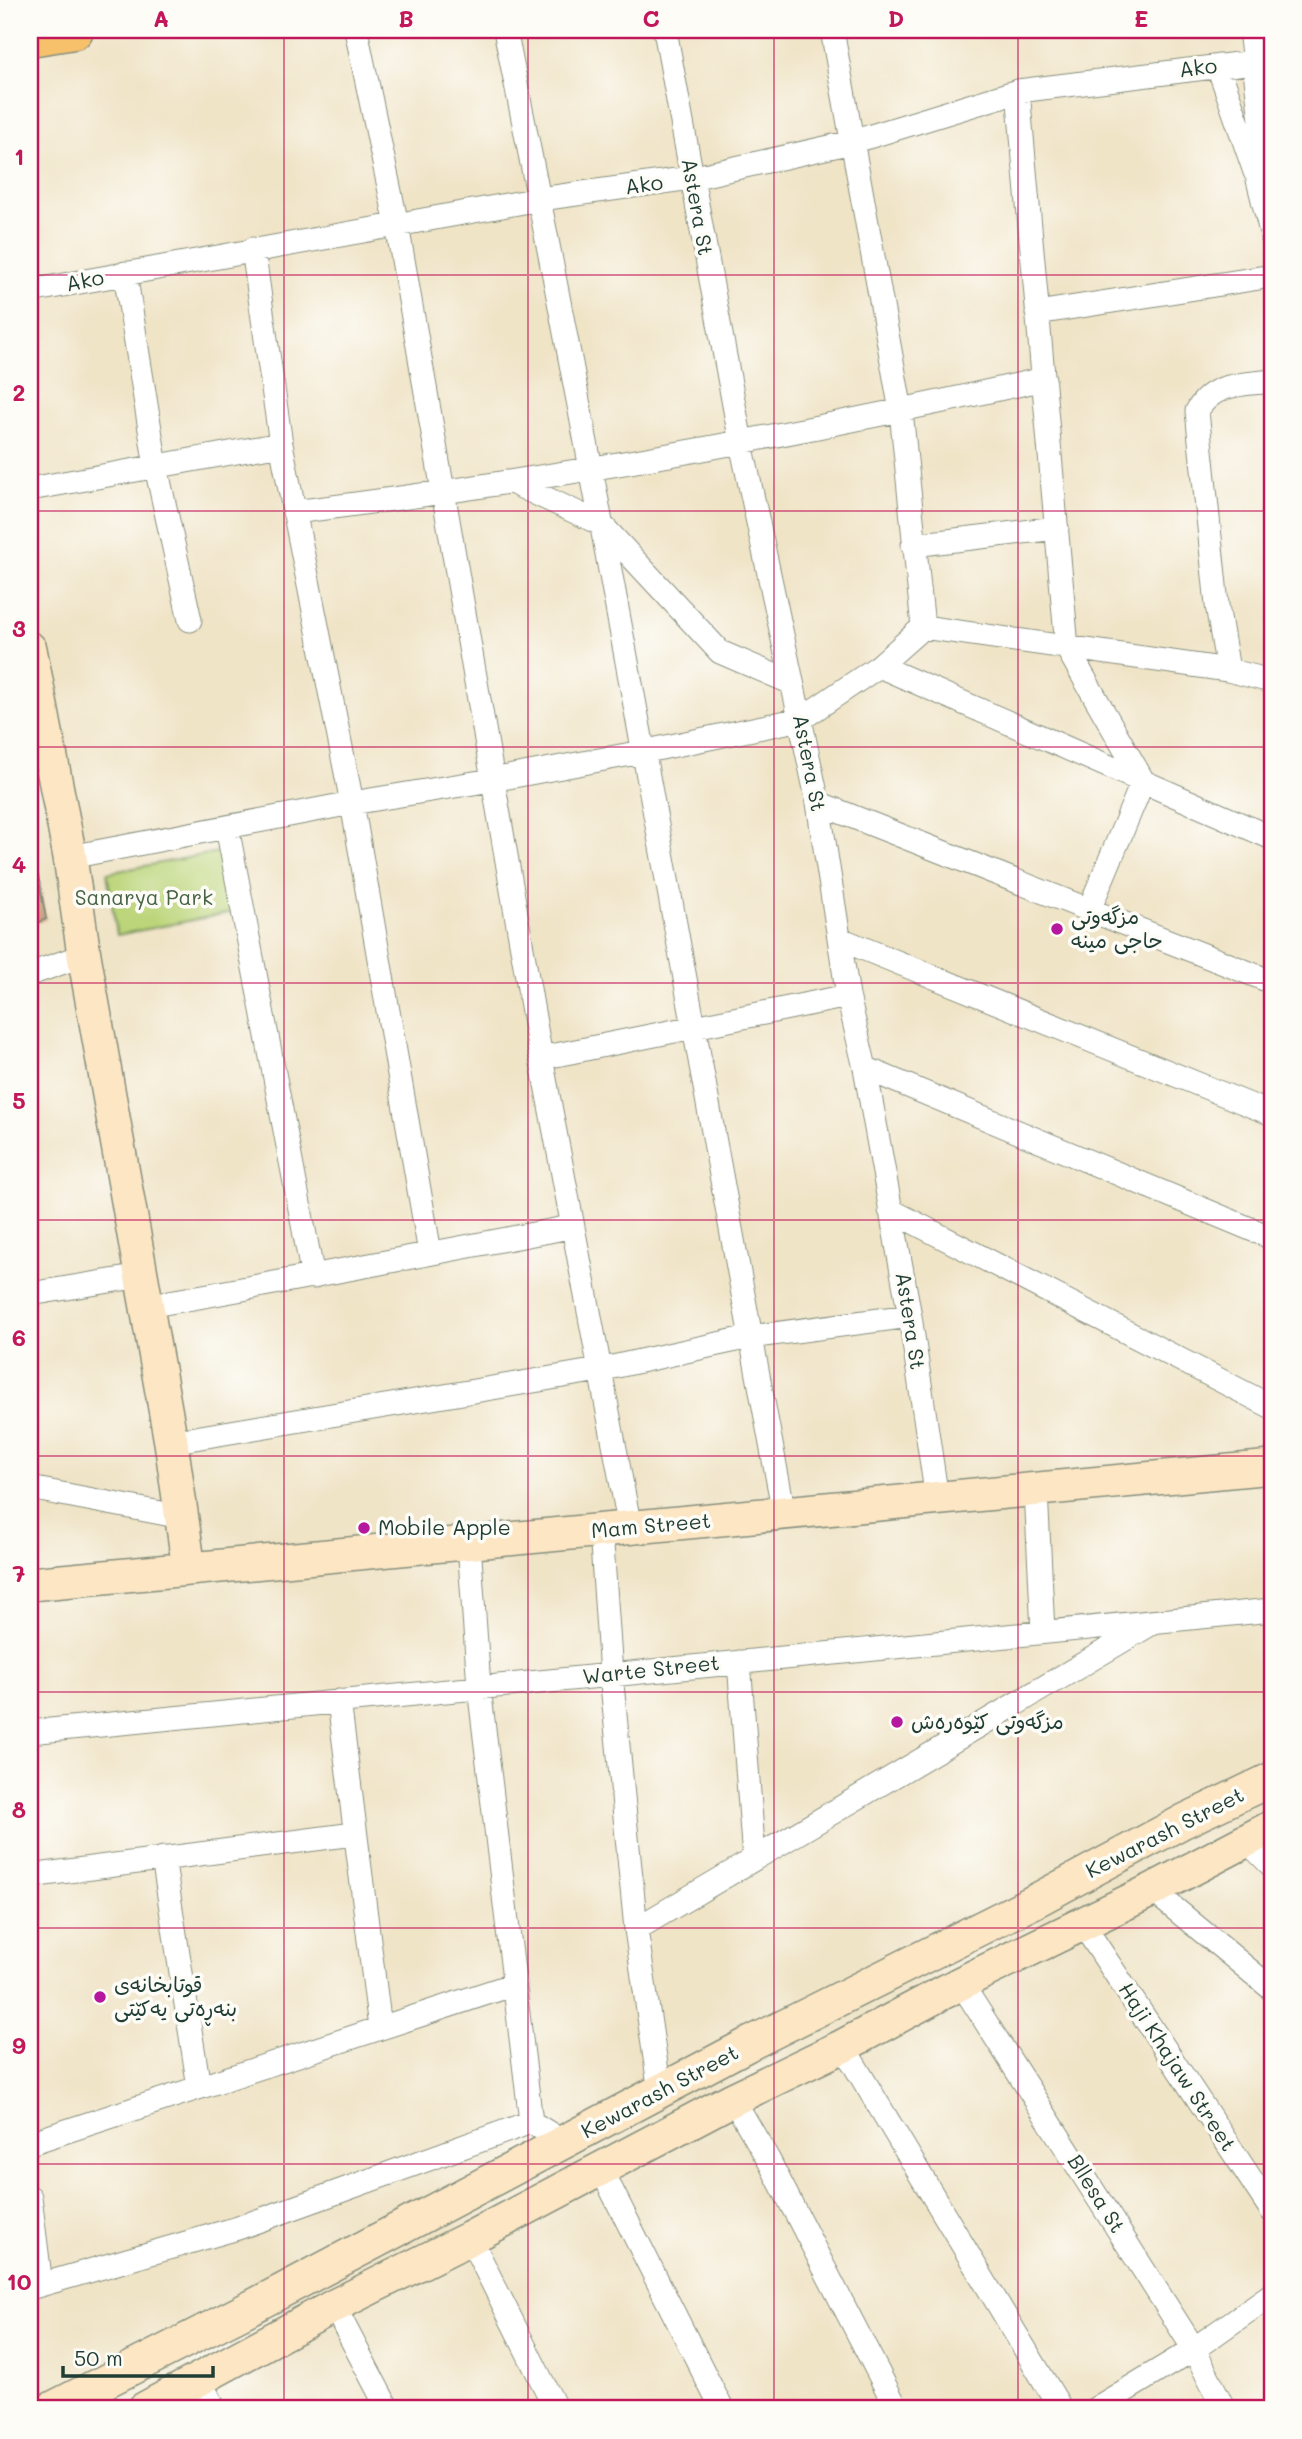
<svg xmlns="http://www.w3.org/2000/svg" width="1302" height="2439" font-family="Mali,'Playpen Sans Arabic',sans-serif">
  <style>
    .green { fill: #bcd57a; stroke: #6e8957; stroke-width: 2 }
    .building { fill: #cd9d81 }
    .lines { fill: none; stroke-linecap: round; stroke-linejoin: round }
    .street-casing { stroke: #88907e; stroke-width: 25 }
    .secondary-casing { stroke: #88907e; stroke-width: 36 }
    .highway-casing { stroke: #88907e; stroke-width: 41 }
    .street { stroke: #fff; stroke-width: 23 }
    .secondary { stroke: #fce6c4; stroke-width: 33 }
    .highway { stroke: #f7c06b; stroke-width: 38 }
    .grid { fill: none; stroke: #c2185b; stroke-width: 2; stroke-opacity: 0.55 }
    .poi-dot { fill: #b5179e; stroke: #fdfcf7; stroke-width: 2.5 }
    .labels { text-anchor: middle; stroke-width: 7; stroke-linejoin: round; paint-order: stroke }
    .street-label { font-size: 21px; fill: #1f3d34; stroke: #fdfcf7 }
    .park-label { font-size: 21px; fill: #466346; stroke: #fdfcf7 }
    .poi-label { font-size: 21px; fill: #1f3d34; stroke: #fdfcf7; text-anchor: start }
    .neatline { fill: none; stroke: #c2185b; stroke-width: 2.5 }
    .grid-label { font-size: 23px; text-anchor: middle; font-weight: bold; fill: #c2185b }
  </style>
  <rect width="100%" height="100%" fill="#fdfcf7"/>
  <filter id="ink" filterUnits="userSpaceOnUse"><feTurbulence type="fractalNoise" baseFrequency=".0143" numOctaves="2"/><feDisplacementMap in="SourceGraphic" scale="14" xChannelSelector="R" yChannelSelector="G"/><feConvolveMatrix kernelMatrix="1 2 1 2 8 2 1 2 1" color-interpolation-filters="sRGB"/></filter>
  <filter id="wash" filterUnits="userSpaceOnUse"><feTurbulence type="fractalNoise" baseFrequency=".00686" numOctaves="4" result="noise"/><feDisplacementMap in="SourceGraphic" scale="28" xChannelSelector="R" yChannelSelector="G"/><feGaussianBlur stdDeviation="1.57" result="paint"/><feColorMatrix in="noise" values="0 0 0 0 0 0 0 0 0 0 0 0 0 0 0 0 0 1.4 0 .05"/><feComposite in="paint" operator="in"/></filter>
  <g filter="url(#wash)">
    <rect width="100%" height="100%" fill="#f0e4c7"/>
    <path class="green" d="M 224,851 L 234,912 L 117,935 L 107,873 Z"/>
    <g id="blocks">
      <path class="building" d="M 38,875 L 46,919 L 30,926 L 30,876 Z"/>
    </g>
  </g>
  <g filter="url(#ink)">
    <use href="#blocks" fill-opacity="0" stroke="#88907e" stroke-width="2"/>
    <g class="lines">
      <g class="street-casing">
        <path id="street" d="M 356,30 L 397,225 L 541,1058 L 630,1528
          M 505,30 C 606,523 690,1019 784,1513
          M 665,30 L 741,443 L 818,803 L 848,996 L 865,1068 L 910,1316 L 937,1499
          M 832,30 L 901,411 L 923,627
          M 1250,30 L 1261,120 L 1258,180 L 1272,236
          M 1218,66 L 1255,172
          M 1018,91 L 1067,648 L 1143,781 L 1089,910
          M 253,249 L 281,444 L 352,803 L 430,1253
          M 125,273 L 156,467 L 190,620
          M 30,291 L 540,199 L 691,178 L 852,142 L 1018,91 L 1254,62
          M 1037,313 L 1272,276
          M 511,482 L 601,524 L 720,652 L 792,683
          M 30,489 L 281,444
          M 294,512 C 546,481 796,435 1044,379
          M 913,545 L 1057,528
          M 879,666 L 1272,838
          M 1228,670 L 1217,605 L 1197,411 C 1213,382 1242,385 1272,381
          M 818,803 L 1272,982
          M 227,827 L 313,1277
          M 70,857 L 352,803 L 492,780 L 642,752 L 801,719 L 879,666 L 923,627 L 1228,670 L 1263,679 L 1272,679
          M 840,939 L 1272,1114
          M 30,974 L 84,955
          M 541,1058 L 848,996
          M 865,1068 L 1272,1238
          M 890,1210 L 1272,1407
          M 30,1294 L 141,1276
          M 146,1306 C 288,1282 429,1253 571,1227
          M 171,1442 L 599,1370 L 750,1337 L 910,1316
          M 30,1488 L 182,1517
          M 1036,1490 L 1043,1632
          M 601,1530 L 611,1674 L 636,1929 L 660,2092
          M 469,1543 L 479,1687 L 531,2122
          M 739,1662 L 754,1859
          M 339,1701 L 380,2028
          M 30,1732 L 1272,1610
          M 1246,1840 L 1272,1866
          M 163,1858 L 199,2087
          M 30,1876 L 354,1834
          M 1152,1890 L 1272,1989
          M 1082,1923 L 1272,2211
          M 636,1929 L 1149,1625
          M 961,1983 L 1194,2349 L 1224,2409
          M 843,2046 L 1061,2409
          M 733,2099 L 768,2159 L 897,2409
          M 30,2143 L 515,1984
          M 601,2169 L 722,2409
          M 30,2197 L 41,2285
          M 470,2238 L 556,2409
          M 30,2288 L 238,2228 L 531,2122 L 565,2143
          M 334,2306 L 388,2409
          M 198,2378 L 215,2409
          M 1095,2409 L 1194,2349 L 1272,2294"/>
      </g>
      <g class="secondary-casing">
        <path id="secondary" d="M 30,649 L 70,857 L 84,955 L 171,1442 L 189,1569
          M 30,1584 L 1272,1467
          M 51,2409 L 242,2312 L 747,2045 L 1033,1902 L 1184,1821 L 1272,1779
          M 144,2409 L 334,2306 L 470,2238 L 733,2099 L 843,2046 L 961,1983 L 1152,1890 L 1272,1827"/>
      </g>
      <g class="highway-casing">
        <path id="highway" d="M 30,37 L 74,30"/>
      </g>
      <use href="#street" class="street"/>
      <use href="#secondary" class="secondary"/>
      <use href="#highway" class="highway"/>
    </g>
  </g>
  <path class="grid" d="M 284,30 L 284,2409M 528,30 L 528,2409M 774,30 L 774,2409M 1018,30 L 1018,2409M 30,275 L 1272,275M 30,511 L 1272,511M 30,747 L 1272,747M 30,983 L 1272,983M 30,1220 L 1272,1220M 30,1456 L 1272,1456M 30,1692 L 1272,1692M 30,1928 L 1272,1928M 30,2164 L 1272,2164"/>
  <g class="poi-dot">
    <circle cx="1057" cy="929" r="7"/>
    <circle cx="364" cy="1528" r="7"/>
    <circle cx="897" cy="1722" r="7"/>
    <circle cx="100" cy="1997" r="7"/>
  </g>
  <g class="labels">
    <g class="street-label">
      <text transform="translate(1198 68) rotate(-7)" y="7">Ako</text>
      <text transform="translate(644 185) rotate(-8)" y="7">Ako</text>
      <text transform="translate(697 207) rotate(80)" y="7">Astera St</text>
      <text transform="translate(85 281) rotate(-11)" y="7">Ako</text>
      <text transform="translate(809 763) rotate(79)" y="7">Astera St</text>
      <text transform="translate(910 1321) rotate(81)" y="7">Astera St</text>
      <text transform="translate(651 1526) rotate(-5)" y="7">Mam Street</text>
      <text transform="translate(651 1670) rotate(-6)" y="7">Warte Street</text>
      <text transform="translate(1165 1833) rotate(-27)" y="7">Kewarash Street</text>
      <text transform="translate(1177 2067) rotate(57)" y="7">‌Haji Khajaw Street</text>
      <text transform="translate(660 2092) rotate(-28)" y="7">Kewarash Street</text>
      <text transform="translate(1096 2194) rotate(58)" y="7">Bllesa St</text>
    </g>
    <g class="park-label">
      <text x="144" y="905">Sanarya Park</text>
    </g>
    <g class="poi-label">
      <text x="1071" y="924">مزگەوتی<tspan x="1071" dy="24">حاجی مینە</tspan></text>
      <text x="378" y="1535">Mobile Apple</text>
      <text x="911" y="1729">مزگەوتی کێوەرەش</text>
      <text x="114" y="1992">قوتابخانەی<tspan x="114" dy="24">بنەڕەتی یەکێتی</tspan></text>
    </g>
  </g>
  <rect width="1302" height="2439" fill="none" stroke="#fdfcf7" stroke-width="77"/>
  <path d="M63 2366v10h150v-10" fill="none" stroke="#1f3d34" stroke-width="3.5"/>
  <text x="74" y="2366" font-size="21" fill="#1f3d34" stroke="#fdfcf7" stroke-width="5" paint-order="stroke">50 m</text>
  <rect x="38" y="38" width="1226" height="2362" class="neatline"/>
  <g class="grid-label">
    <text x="161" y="27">A</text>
    <text x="406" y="27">B</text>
    <text x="651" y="27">C</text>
    <text x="896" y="27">D</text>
    <text x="1141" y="27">E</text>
    <text x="19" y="165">1</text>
    <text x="19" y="401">2</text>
    <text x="19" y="637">3</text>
    <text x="19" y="873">4</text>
    <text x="19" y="1109">5</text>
    <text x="19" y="1346">6</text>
    <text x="19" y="1582">7</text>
    <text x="19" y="1818">8</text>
    <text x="19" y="2054">9</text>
    <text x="19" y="2290">10</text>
  </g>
</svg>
